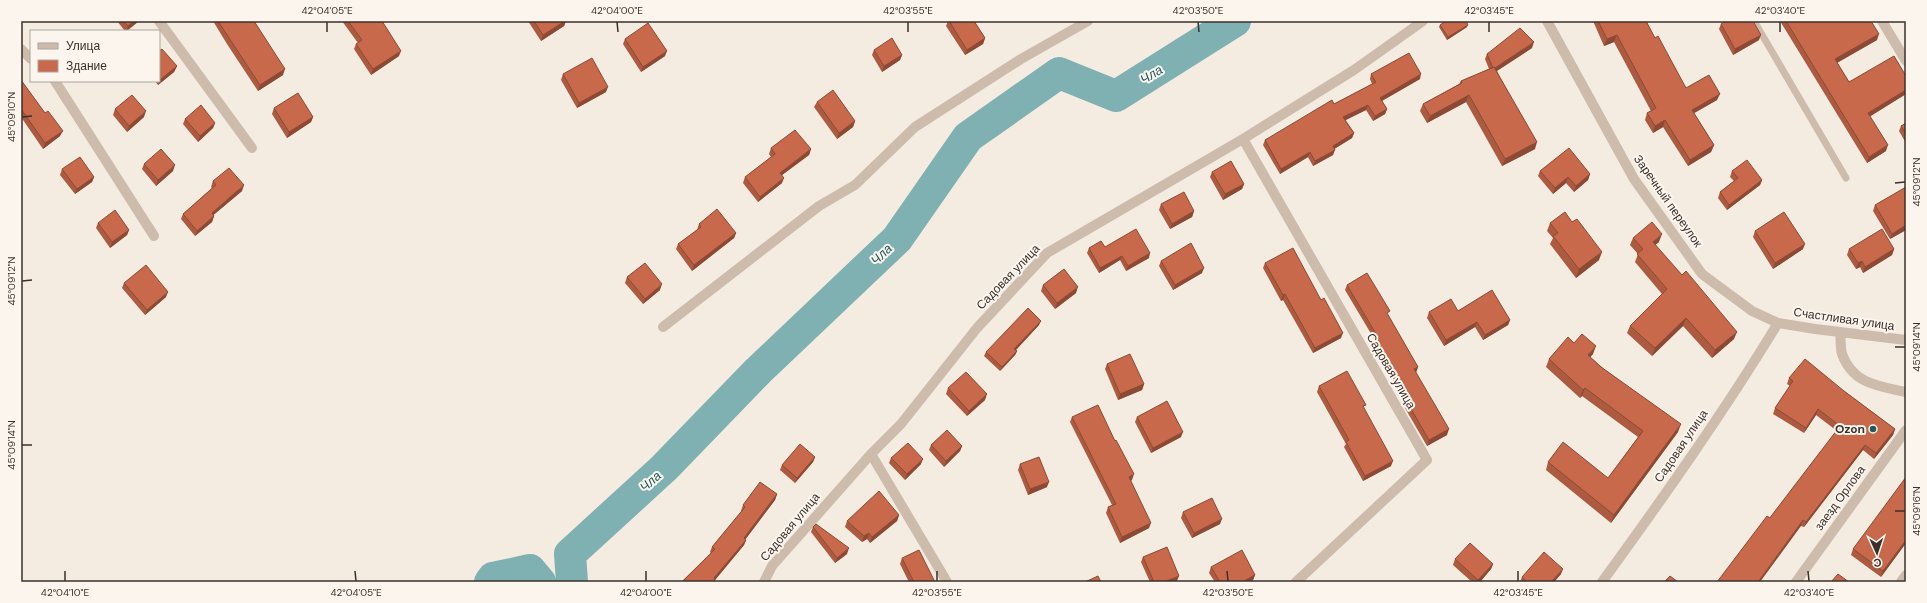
<svg xmlns="http://www.w3.org/2000/svg" width="1927" height="603" font-family="'DM Sans',sans-serif">
  <style>
    .lines { fill: none; stroke-linecap: round; stroke-linejoin: round }
    .river { stroke: #7fb0b2; stroke-width: 32 }
    .lane { stroke: #cdbbac; stroke-width: 7 }
    .street { stroke: #cdbbac; stroke-width: 10 }
    .wall { fill: #ac5a40 }
    .shaded-wall { fill: #8c4a34 }
    .building { fill: #c8694b; stroke: #8c4a34 }
    .ticks { fill: none; stroke: #3b302b; stroke-width: 1.5 }
    .poi-dot { fill: #1f5a5e; stroke: #fbf5ee; stroke-width: 1.5 }
    .labels { text-anchor: middle; stroke-width: 4; stroke-linejoin: round; paint-order: stroke }
    .street-label { font-size: 12px; fill: #3b302b; stroke: #fbf5ee }
    .poi-label { font-size: 12px; font-weight: bold; fill: #3b302b; stroke: #fbf5ee; text-anchor: end }
    .water-label { font-size: 13px; font-style: italic; fill: #1f5a5e; stroke: #fbf5ee }
    .neatline { fill: none; stroke: #3b302b; stroke-width: 1.5 }
    .ticks-label { font-size: 10px; text-anchor: middle; fill: #3b302b }
  </style>
  <rect width="100%" height="100%" fill="#f4ebe1"/>
  <g class="lines">
    <path class="river" d="M 490,582 L 493,578 L 530,570 L 540,582
      M 572,582 L 570,554 L 664,468 L 758,371 L 897,239 L 968,137 L 1059,73 L 1116,96 L 1235,21"/>
    <path class="lane" d="M 1754,21 L 1846,178"/>
    <path class="street" d="M 159,21 L 252,148
      M 1547,21 L 1634,179 L 1702,274 L 1752,311 L 1778,323 L 1815,329 L 1906,340
      M 1882,21 L 1906,61
      M 21,49 L 31,59
      M 55,81 L 154,236
      M 1243,139 L 1427,460 L 1296,582
      M 663,327 L 819,206 L 855,185 L 915,127 L 1021,59 L 1088,21
      M 1840,332 C 1841,338 1840,347 1842,354 C 1853,384 1878,386 1906,392
      M 871,454 L 947,582
      M 764,582 L 772,566 L 871,454 L 901,424 L 977,328 L 1047,253 L 1243,139 L 1354,70 L 1423,21
      M 1602,582 C 1663,498 1724,412 1778,323
      M 1796,582 L 1906,430
      M 1901,582 L 1906,575"/>
  </g>
  <path class="wall" d="M 117,21 L 139,21 L 127,31 L 125,31 Z
    M 213,21 L 254,21 L 283,75 L 258,91 L 227,44 Z
    M 342,21 L 382,21 L 399,56 L 371,75 L 354,49 L 356,44 L 358,43 Z
    M 528,21 L 566,21 L 564,26 L 541,41 Z
    M 948,21 L 974,21 L 985,38 L 983,44 L 965,55 L 946,26 Z
    M 1593,21 L 1646,21 L 1655,38 L 1686,88 L 1717,100 L 1694,113 L 1714,145 L 1711,152 L 1688,166 L 1663,127 L 1653,133 L 1645,120 L 1647,113 L 1651,111 L 1614,42 L 1604,46 Z
    M 1780,21 L 1871,21 L 1877,40 L 1837,63 L 1849,82 L 1906,76 L 1906,94 L 1870,116 L 1886,151 L 1867,163 Z
    M 1721,24 L 1759,40 L 1733,55 L 1719,29 Z
    M 1440,25 L 1467,27 L 1447,40 L 1439,27 Z
    M 625,39 L 665,56 L 641,72 L 623,44 Z
    M 1532,48 L 1497,71 L 1535,149 L 1502,166 L 1466,102 L 1427,123 L 1420,111 L 1423,104 L 1459,84 L 1461,81 L 1489,69 L 1485,59 L 1487,54 Z
    M 874,50 L 902,55 L 900,60 L 882,72 L 872,55 Z
    M 159,51 L 177,66 L 174,72 L 158,85 L 155,81 L 159,81 Z
    M 563,74 L 606,92 L 577,108 L 561,80 Z
    M 1371,74 L 1420,79 L 1382,101 L 1387,109 L 1385,114 L 1373,121 L 1366,110 L 1345,120 L 1354,133 L 1352,138 L 1334,149 L 1333,155 L 1313,166 L 1308,157 L 1280,174 L 1263,145 L 1265,140 L 1372,84 L 1370,79 Z
    M 21,80 L 45,113 L 60,136 L 43,149 L 21,117 Z
    M 817,102 L 855,121 L 853,127 L 837,139 L 814,107 Z
    M 274,108 L 313,117 L 311,122 L 287,138 L 272,114 Z
    M 115,109 L 144,117 L 127,132 L 113,115 Z
    M 185,119 L 215,123 L 213,128 L 198,142 L 183,124 Z
    M 1906,123 L 1906,143 L 1899,131 L 1901,126 Z
    M 771,148 L 811,149 L 809,155 L 782,175 L 782,183 L 758,202 L 743,183 L 745,177 L 771,157 L 769,154 Z
    M 144,164 L 173,171 L 156,186 L 142,169 Z
    M 62,169 L 94,177 L 92,182 L 75,194 L 60,175 Z
    M 1540,171 L 1590,174 L 1588,180 L 1574,192 L 1566,183 L 1553,194 L 1538,176 Z
    M 1732,171 L 1762,180 L 1760,185 L 1727,210 L 1718,198 L 1720,192 L 1734,181 L 1730,177 Z
    M 1212,172 L 1244,184 L 1242,189 L 1223,200 L 1210,177 Z
    M 213,181 L 242,191 L 213,215 L 214,216 L 212,222 L 195,236 L 181,219 L 183,214 L 212,188 L 211,187 Z
    M 1161,204 L 1194,211 L 1192,217 L 1170,229 L 1159,210 Z
    M 1875,205 L 1906,230 L 1890,239 L 1873,211 Z
    M 1572,222 L 1599,260 L 1576,278 L 1550,244 L 1553,238 L 1547,231 L 1550,223 Z
    M 98,223 L 129,230 L 127,235 L 110,248 L 96,228 Z
    M 699,224 L 736,233 L 734,238 L 692,271 L 676,249 L 678,244 L 697,230 Z
    M 1755,231 L 1803,249 L 1773,269 L 1753,237 Z
    M 1633,238 L 1659,242 L 1655,245 L 1734,339 L 1712,358 L 1683,326 L 1652,356 L 1627,333 L 1630,326 L 1662,294 L 1635,262 L 1638,254 L 1630,245 Z
    M 1105,247 L 1149,258 L 1126,271 L 1120,260 L 1099,273 L 1087,253 L 1089,248 Z
    M 1849,249 L 1894,249 L 1892,255 L 1863,273 L 1860,267 L 1856,269 L 1847,255 Z
    M 1161,261 L 1202,273 L 1173,290 L 1159,266 Z
    M 1265,263 L 1321,300 L 1341,338 L 1313,353 L 1283,300 L 1281,301 L 1263,268 Z
    M 627,277 L 660,290 L 643,304 L 625,283 Z
    M 124,283 L 166,297 L 145,315 L 122,288 Z
    M 1043,285 L 1076,293 L 1055,309 L 1041,291 Z
    M 1347,285 L 1388,315 L 1418,367 L 1416,373 L 1447,435 L 1427,446 L 1405,408 L 1407,402 L 1374,346 L 1376,342 L 1345,290 Z
    M 1458,311 L 1510,320 L 1508,325 L 1483,340 L 1475,327 L 1444,346 L 1427,318 L 1429,312 Z
    M 1039,325 L 1016,350 L 1017,351 L 1015,355 L 1000,371 L 984,356 L 986,352 Z
    M 1574,343 L 1593,354 L 1590,357 L 1678,432 L 1611,523 L 1546,470 L 1548,462 L 1608,478 L 1638,437 L 1582,396 L 1580,398 L 1546,367 L 1549,359 Z
    M 1107,364 L 1144,384 L 1142,390 L 1118,400 L 1105,369 Z
    M 1789,378 L 1844,391 L 1895,429 L 1893,435 L 1874,459 L 1863,450 L 1804,527 L 1801,526 L 1770,518 L 1837,431 L 1816,415 L 1804,433 L 1773,414 L 1775,408 L 1790,386 L 1787,384 Z
    M 1319,386 L 1391,466 L 1363,481 L 1344,447 L 1346,444 L 1317,392 Z
    M 948,388 L 985,400 L 967,416 L 946,394 Z
    M 1072,417 L 1132,480 L 1130,481 L 1149,528 L 1120,543 L 1106,513 L 1108,507 L 1112,505 L 1070,422 Z
    M 1137,417 L 1181,437 L 1151,453 L 1135,422 Z
    M 931,445 L 962,446 L 960,451 L 944,467 L 929,450 Z
    M 815,457 L 813,462 L 795,483 L 780,470 L 782,465 Z
    M 891,458 L 921,464 L 905,480 L 889,463 Z
    M 1020,464 L 1047,487 L 1028,495 L 1018,470 Z
    M 777,494 L 775,500 L 745,539 L 746,540 L 744,545 L 715,580 L 714,582 L 681,582 L 711,553 L 710,552 L 712,547 L 742,511 L 741,511 L 743,505 Z
    M 1183,512 L 1220,524 L 1192,538 L 1181,518 Z
    M 899,515 L 897,521 L 870,543 L 867,539 L 862,542 L 845,527 L 847,521 Z
    M 813,527 L 847,554 L 835,563 L 811,532 Z
    M 1906,543 L 1881,577 L 1851,555 L 1853,549 Z
    M 1143,557 L 1177,581 L 1175,582 L 1150,582 L 1141,562 Z
    M 902,558 L 935,582 L 909,582 L 900,564 Z
    M 1455,559 L 1493,564 L 1491,569 L 1480,582 L 1472,582 L 1453,565 Z
    M 1211,567 L 1255,575 L 1253,580 L 1250,582 L 1215,582 L 1209,573 Z
    M 1561,574 L 1554,582 L 1520,582 L 1522,577 Z"/>
  <path class="shaded-wall" d="M 134,21 L 139,21 L 126,31 L 128,26 Z
    M 566,21 L 564,26 L 541,41 L 543,35 Z
    M 1468,25 L 1467,27 L 1447,40 L 1448,37 Z
    M 1879,34 L 1877,40 L 1833,65 L 1835,59 Z
    M 1617,35 L 1614,42 L 1604,46 L 1607,39 Z
    M 1761,35 L 1759,40 L 1733,55 L 1735,49 Z
    M 985,38 L 983,44 L 965,55 L 967,50 Z
    M 1534,42 L 1532,48 L 1492,74 L 1494,69 Z
    M 401,51 L 399,56 L 371,75 L 373,69 Z
    M 667,51 L 665,56 L 641,72 L 643,67 Z
    M 902,55 L 900,60 L 882,72 L 884,66 Z
    M 177,66 L 174,72 L 158,85 L 160,80 Z
    M 285,69 L 283,75 L 258,91 L 260,85 Z
    M 1421,74 L 1420,79 L 1378,103 L 1380,98 Z
    M 608,87 L 606,92 L 577,108 L 579,103 Z
    M 1906,90 L 1906,94 L 1866,119 L 1868,113 Z
    M 1720,94 L 1717,100 L 1689,116 L 1692,110 Z
    M 1469,95 L 1466,102 L 1427,123 L 1430,116 Z
    M 1368,105 L 1366,110 L 1342,122 L 1343,117 Z
    M 1387,109 L 1385,114 L 1373,121 L 1375,116 Z
    M 146,111 L 144,117 L 127,132 L 129,126 Z
    M 313,117 L 311,122 L 287,138 L 289,132 Z
    M 1665,120 L 1663,127 L 1653,133 L 1655,126 Z
    M 855,121 L 853,127 L 837,139 L 839,133 Z
    M 215,123 L 213,128 L 198,142 L 200,136 Z
    M 63,131 L 60,136 L 43,149 L 45,143 Z
    M 1354,133 L 1352,138 L 1331,151 L 1333,146 Z
    M 1537,142 L 1535,149 L 1502,166 L 1505,159 Z
    M 1714,145 L 1711,152 L 1688,166 L 1690,160 Z
    M 1888,145 L 1886,151 L 1867,163 L 1869,157 Z
    M 811,149 L 809,155 L 778,178 L 780,173 Z
    M 1335,150 L 1333,155 L 1313,166 L 1315,161 Z
    M 1310,152 L 1308,157 L 1280,174 L 1281,169 Z
    M 175,165 L 173,171 L 156,186 L 158,180 Z
    M 1590,174 L 1588,180 L 1574,192 L 1576,186 Z
    M 94,177 L 92,182 L 75,194 L 77,189 Z
    M 1568,177 L 1566,183 L 1553,194 L 1555,188 Z
    M 784,178 L 782,183 L 758,202 L 760,197 Z
    M 1762,180 L 1760,185 L 1727,210 L 1729,205 Z
    M 1244,184 L 1242,189 L 1223,200 L 1225,194 Z
    M 244,185 L 242,191 L 210,218 L 212,213 Z
    M 1194,211 L 1192,217 L 1170,229 L 1172,224 Z
    M 214,216 L 212,222 L 195,236 L 197,231 Z
    M 1906,225 L 1906,230 L 1890,239 L 1892,234 Z
    M 129,230 L 127,235 L 110,248 L 112,242 Z
    M 736,233 L 734,238 L 692,271 L 694,265 Z
    M 1662,234 L 1659,242 L 1650,249 L 1653,242 Z
    M 1805,244 L 1803,249 L 1773,269 L 1775,263 Z
    M 1894,249 L 1892,255 L 1863,273 L 1865,267 Z
    M 1602,252 L 1599,260 L 1576,278 L 1579,269 Z
    M 1150,253 L 1149,258 L 1126,271 L 1128,266 Z
    M 1122,256 L 1120,260 L 1099,273 L 1100,268 Z
    M 1862,261 L 1860,267 L 1856,269 L 1858,263 Z
    M 1204,268 L 1202,273 L 1173,290 L 1175,285 Z
    M 662,284 L 660,290 L 643,304 L 645,299 Z
    M 1078,287 L 1076,293 L 1055,309 L 1057,303 Z
    M 168,292 L 166,297 L 145,315 L 147,310 Z
    M 1285,294 L 1283,300 L 1281,301 L 1283,295 Z
    M 1686,318 L 1683,326 L 1652,356 L 1655,348 Z
    M 1510,320 L 1508,325 L 1483,340 L 1485,335 Z
    M 1041,321 L 1039,325 L 1013,353 L 1014,349 Z
    M 1477,322 L 1475,327 L 1444,346 L 1446,340 Z
    M 1737,332 L 1734,339 L 1712,358 L 1715,350 Z
    M 1343,333 L 1341,338 L 1313,353 L 1315,348 Z
    M 1596,346 L 1593,354 L 1585,363 L 1588,355 Z
    M 1017,351 L 1015,355 L 1000,371 L 1002,367 Z
    M 1418,367 L 1416,372 L 1412,375 L 1414,369 Z
    M 1144,384 L 1142,390 L 1118,400 L 1120,394 Z
    M 1585,388 L 1582,396 L 1580,398 L 1583,390 Z
    M 987,394 L 985,400 L 967,416 L 969,411 Z
    M 1818,409 L 1816,415 L 1804,433 L 1806,428 Z
    M 1681,424 L 1678,432 L 1611,523 L 1614,515 Z
    M 1449,429 L 1447,435 L 1427,446 L 1429,440 Z
    M 1895,429 L 1893,435 L 1874,459 L 1876,453 Z
    M 1183,432 L 1181,437 L 1151,453 L 1153,448 Z
    M 1865,445 L 1863,450 L 1804,527 L 1806,522 Z
    M 962,446 L 960,451 L 944,467 L 946,461 Z
    M 815,457 L 813,462 L 795,483 L 797,478 Z
    M 923,459 L 921,464 L 905,480 L 907,474 Z
    M 1393,461 L 1391,466 L 1363,481 L 1365,476 Z
    M 1134,474 L 1132,480 L 1127,482 L 1129,477 Z
    M 1049,482 L 1047,487 L 1028,495 L 1030,489 Z
    M 777,494 L 775,500 L 742,544 L 744,538 Z
    M 899,515 L 897,521 L 870,543 L 872,537 Z
    M 1222,519 L 1220,524 L 1192,538 L 1194,533 Z
    M 1803,520 L 1801,526 L 1760,582 L 1758,582 Z
    M 1151,523 L 1149,528 L 1120,543 L 1122,537 Z
    M 869,533 L 867,539 L 862,542 L 864,536 Z
    M 746,540 L 744,545 L 715,580 L 714,582 L 712,582 L 714,578 Z
    M 1906,540 L 1906,543 L 1881,577 L 1883,571 Z
    M 849,548 L 847,554 L 835,563 L 837,558 Z
    M 1493,564 L 1491,569 L 1480,582 L 1478,582 L 1478,580 Z
    M 1563,569 L 1561,574 L 1554,582 L 1551,582 Z
    M 1255,575 L 1253,580 L 1250,582 L 1242,582 Z
    M 1179,576 L 1177,581 L 1175,582 L 1164,582 Z"/>
  <path class="building" d="M 123,21 L 134,21 L 128,26 Z
    M 218,21 L 254,21 L 285,69 L 260,85 L 229,38 Z
    M 348,21 L 382,21 L 401,51 L 373,69 L 356,44 L 362,40 Z
    M 534,21 L 565,21 L 543,35 Z
    M 949,21 L 974,21 L 985,38 L 967,50 Z
    M 1446,21 L 1466,21 L 1468,25 L 1448,37 L 1440,25 Z
    M 1598,21 L 1646,21 L 1655,38 L 1658,36 L 1686,88 L 1709,75 L 1720,94 L 1692,110 L 1714,145 L 1690,160 L 1665,120 L 1655,126 L 1647,113 L 1656,108 L 1617,35 L 1607,39 Z
    M 1726,21 L 1753,21 L 1761,35 L 1735,49 L 1721,24 Z
    M 1786,21 L 1871,21 L 1879,34 L 1835,59 L 1849,82 L 1894,56 L 1906,76 L 1906,90 L 1868,113 L 1888,145 L 1869,157 Z
    M 648,23 L 667,51 L 643,67 L 625,39 Z
    M 1520,28 L 1534,42 L 1495,68 L 1494,67 L 1493,68 L 1487,54 Z
    M 892,38 L 902,55 L 884,66 L 874,50 Z
    M 162,49 L 177,66 L 160,80 L 159,78 L 159,51 Z
    M 1409,53 L 1421,74 L 1380,98 L 1387,109 L 1375,116 L 1368,105 L 1343,117 L 1354,133 L 1333,146 L 1335,150 L 1315,161 L 1310,152 L 1281,169 L 1265,140 L 1332,100 L 1334,104 L 1376,82 L 1371,74 Z
    M 592,58 L 608,87 L 579,103 L 563,74 Z
    M 1494,67 L 1537,142 L 1505,159 L 1469,95 L 1430,116 L 1423,104 L 1462,83 L 1461,81 Z
    M 21,80 L 45,113 L 48,111 L 63,131 L 45,143 L 21,109 Z
    M 833,90 L 855,121 L 839,133 L 817,102 Z
    M 298,93 L 313,117 L 289,132 L 274,108 Z
    M 132,95 L 146,111 L 129,126 L 115,109 Z
    M 201,105 L 215,123 L 200,136 L 185,119 Z
    M 1906,123 L 1906,134 L 1901,126 Z
    M 795,130 L 811,149 L 780,173 L 784,178 L 760,197 L 745,177 L 775,154 L 771,148 Z
    M 1569,148 L 1590,174 L 1576,186 L 1568,177 L 1555,188 L 1540,171 Z
    M 161,149 L 175,165 L 158,180 L 144,164 Z
    M 80,157 L 94,177 L 77,189 L 62,169 Z
    M 1747,160 L 1762,180 L 1729,205 L 1720,192 L 1738,178 L 1732,171 Z
    M 1231,161 L 1244,184 L 1225,194 L 1212,172 Z
    M 229,168 L 244,185 L 212,213 L 214,216 L 197,231 L 183,214 L 216,185 L 213,181 Z
    M 1906,187 L 1906,225 L 1892,234 L 1875,205 Z
    M 1184,192 L 1194,211 L 1172,224 L 1161,204 Z
    M 717,209 L 736,233 L 694,265 L 678,244 L 701,227 L 699,224 Z
    M 115,210 L 129,230 L 112,242 L 98,223 Z
    M 1565,212 L 1572,222 L 1577,219 L 1602,252 L 1579,269 L 1553,236 L 1558,233 L 1550,223 Z
    M 1784,212 L 1805,244 L 1775,263 L 1755,231 Z
    M 1652,222 L 1662,234 L 1653,242 L 1682,275 L 1686,271 L 1737,332 L 1715,350 L 1686,318 L 1655,348 L 1630,326 L 1667,289 L 1637,254 L 1643,249 L 1633,238 Z
    M 1136,229 L 1150,253 L 1128,266 L 1122,256 L 1100,268 L 1089,248 L 1101,241 L 1105,247 Z
    M 1882,229 L 1894,249 L 1865,267 L 1862,261 L 1858,263 L 1849,249 Z
    M 1191,243 L 1204,268 L 1175,285 L 1161,261 Z
    M 1293,248 L 1321,300 L 1324,298 L 1343,333 L 1315,348 L 1285,294 L 1283,295 L 1265,263 Z
    M 645,263 L 662,284 L 645,299 L 627,277 Z
    M 146,265 L 168,292 L 147,310 L 124,283 Z
    M 1064,269 L 1078,287 L 1057,303 L 1043,285 Z
    M 1367,273 L 1390,311 L 1387,313 L 1418,367 L 1414,369 L 1449,429 L 1429,440 L 1407,402 L 1411,400 L 1376,340 L 1379,339 L 1347,285 Z
    M 1492,290 L 1510,320 L 1485,335 L 1477,322 L 1446,340 L 1429,312 L 1451,299 L 1458,311 Z
    M 1028,308 L 1041,321 L 1014,349 L 1017,351 L 1002,367 L 986,352 Z
    M 1582,334 L 1596,346 L 1588,355 L 1601,367 L 1681,424 L 1614,515 L 1548,462 L 1563,442 L 1608,478 L 1643,431 L 1585,388 L 1583,390 L 1549,359 L 1568,337 L 1574,343 Z
    M 1130,354 L 1144,384 L 1120,394 L 1107,364 Z
    M 1805,359 L 1844,391 L 1895,429 L 1876,453 L 1865,445 L 1806,522 L 1803,520 L 1758,582 L 1717,582 L 1767,516 L 1770,518 L 1772,515 L 1840,426 L 1818,409 L 1806,428 L 1775,408 L 1793,381 L 1789,378 Z
    M 1347,371 L 1366,405 L 1363,406 L 1393,461 L 1365,476 L 1346,442 L 1349,440 L 1319,386 Z
    M 966,372 L 987,394 L 969,411 L 948,388 Z
    M 1167,401 L 1183,432 L 1153,448 L 1137,417 Z
    M 1098,405 L 1115,441 L 1116,440 L 1134,474 L 1129,477 L 1151,523 L 1122,537 L 1108,507 L 1116,504 L 1072,417 Z
    M 947,430 L 962,446 L 946,461 L 931,445 Z
    M 908,443 L 923,459 L 907,474 L 891,458 Z
    M 800,444 L 815,457 L 797,478 L 782,465 Z
    M 1039,457 L 1049,482 L 1030,489 L 1020,464 Z
    M 1906,477 L 1906,540 L 1883,571 L 1853,549 Z
    M 760,482 L 777,494 L 744,538 L 746,540 L 714,578 L 715,580 L 712,582 L 682,582 L 715,549 L 712,547 L 745,507 L 743,505 Z
    M 879,491 L 899,515 L 872,537 L 869,533 L 864,536 L 847,521 Z
    M 1212,498 L 1222,519 L 1194,533 L 1183,512 Z
    M 816,524 L 849,548 L 837,558 L 813,527 Z
    M 1470,543 L 1493,564 L 1478,580 L 1455,559 Z
    M 1167,547 L 1179,576 L 1164,582 L 1154,582 L 1143,557 Z
    M 919,550 L 935,582 L 914,582 L 902,558 Z
    M 1242,550 L 1255,575 L 1242,582 L 1220,582 L 1211,567 Z
    M 1544,552 L 1563,569 L 1551,582 L 1527,582 L 1522,577 Z
    M 1838,574 L 1849,582 L 1831,582 Z
    M 1098,576 L 1101,582 L 1085,582 Z
    M 1670,576 L 1678,582 L 1664,582 Z"/>
  <path class="ticks" d="M 327,22 L 327,32M 617,22 L 618,32M 908,22 L 908,32M 1198,22 L 1199,32M 1489,22 L 1489,32M 1780,22 L 1780,32M 22,117 L 32,116M 1895,183 L 1905,182M 22,281 L 32,280M 1895,347 L 1905,347M 22,445 L 32,445M 1895,511 L 1905,511M 65,571 L 65,581M 355,571 L 356,581M 646,571 L 646,581M 937,571 L 937,581M 1227,571 L 1228,581M 1518,571 L 1518,581M 1808,571 L 1809,581"/>
  <circle class="poi-dot" cx="1873" cy="429" r="4"/>
  <g class="labels">
    <g class="street-label">
      <text transform="translate(1668 201) rotate(55)" y="4">Заречный переулок</text>
      <text transform="translate(1008 277) rotate(-46)" y="4">Садовая улица</text>
      <text transform="translate(1844 319) rotate(8)" y="4">Счастливая улица</text>
      <text transform="translate(1391 371) rotate(60)" y="4">Садовая улица</text>
      <text transform="translate(1681 446) rotate(-56)" y="4">Садовая улица</text>
      <text transform="translate(1840 498) rotate(-54)" y="4">заезд Орлова</text>
      <text transform="translate(790 527) rotate(-50)" y="4">Садовая улица</text>
    </g>
    <g class="poi-label">
      <text x="1865" y="433">Ozon</text>
    </g>
    <g class="water-label">
      <text transform="translate(1151 74) rotate(-32)" y="5">Чла</text>
      <text transform="translate(881 254) rotate(-44)" y="5">Чла</text>
      <text transform="translate(650 481) rotate(-42)" y="5">Чла</text>
    </g>
  </g>
  <rect width="1927" height="603" fill="none" stroke="#fbf5ee" stroke-width="44"/>
  <rect x="30" y="30" width="130" height="52" fill="#fbf5ee" stroke="#aea6a0"/>
  <rect x="38" y="43" width="20" height="6" fill="#cdbbac" stroke="#aea6a0"/>
  <text x="66" y="50" font-size="12" fill="#3b302b">Улица</text>
  <rect x="38" y="60" width="20" height="12" fill="#c8694b" stroke="#aea6a0"/>
  <text x="66" y="70" font-size="12" fill="#3b302b">Здание</text>
  <g transform="translate(1877 553) rotate(177)" stroke="#fbf5ee" stroke-width="3" paint-order="stroke">
  <path d="M0-3L7 15L0 10L-7 15Z" fill="#3b302b"/>
  <text y="-6" font-size="11" font-weight="bold" text-anchor="middle" fill="#3b302b">С</text>
  </g>
  <rect x="22" y="22" width="1883" height="559" class="neatline"/>
  <g class="ticks-label">
    <text x="327" y="14">42°04'05"E</text>
    <text x="617" y="14">42°04'00"E</text>
    <text x="908" y="14">42°03'55"E</text>
    <text x="1198" y="14">42°03'50"E</text>
    <text x="1489" y="14">42°03'45"E</text>
    <text x="1780" y="14">42°03'40"E</text>
    <text transform="translate(11 117) rotate(-90)" y="4">45°09'10"N</text>
    <text transform="translate(1916 182) rotate(-90)" y="4">45°09'12"N</text>
    <text transform="translate(11 281) rotate(-90)" y="4">45°09'12"N</text>
    <text transform="translate(1916 347) rotate(-90)" y="4">45°09'14"N</text>
    <text transform="translate(11 445) rotate(-90)" y="4">45°09'14"N</text>
    <text transform="translate(1916 511) rotate(-90)" y="4">45°09'16"N</text>
    <text x="65" y="596">42°04'10"E</text>
    <text x="356" y="596">42°04'05"E</text>
    <text x="646" y="596">42°04'00"E</text>
    <text x="937" y="596">42°03'55"E</text>
    <text x="1228" y="596">42°03'50"E</text>
    <text x="1518" y="596">42°03'45"E</text>
    <text x="1809" y="596">42°03'40"E</text>
  </g>
</svg>
